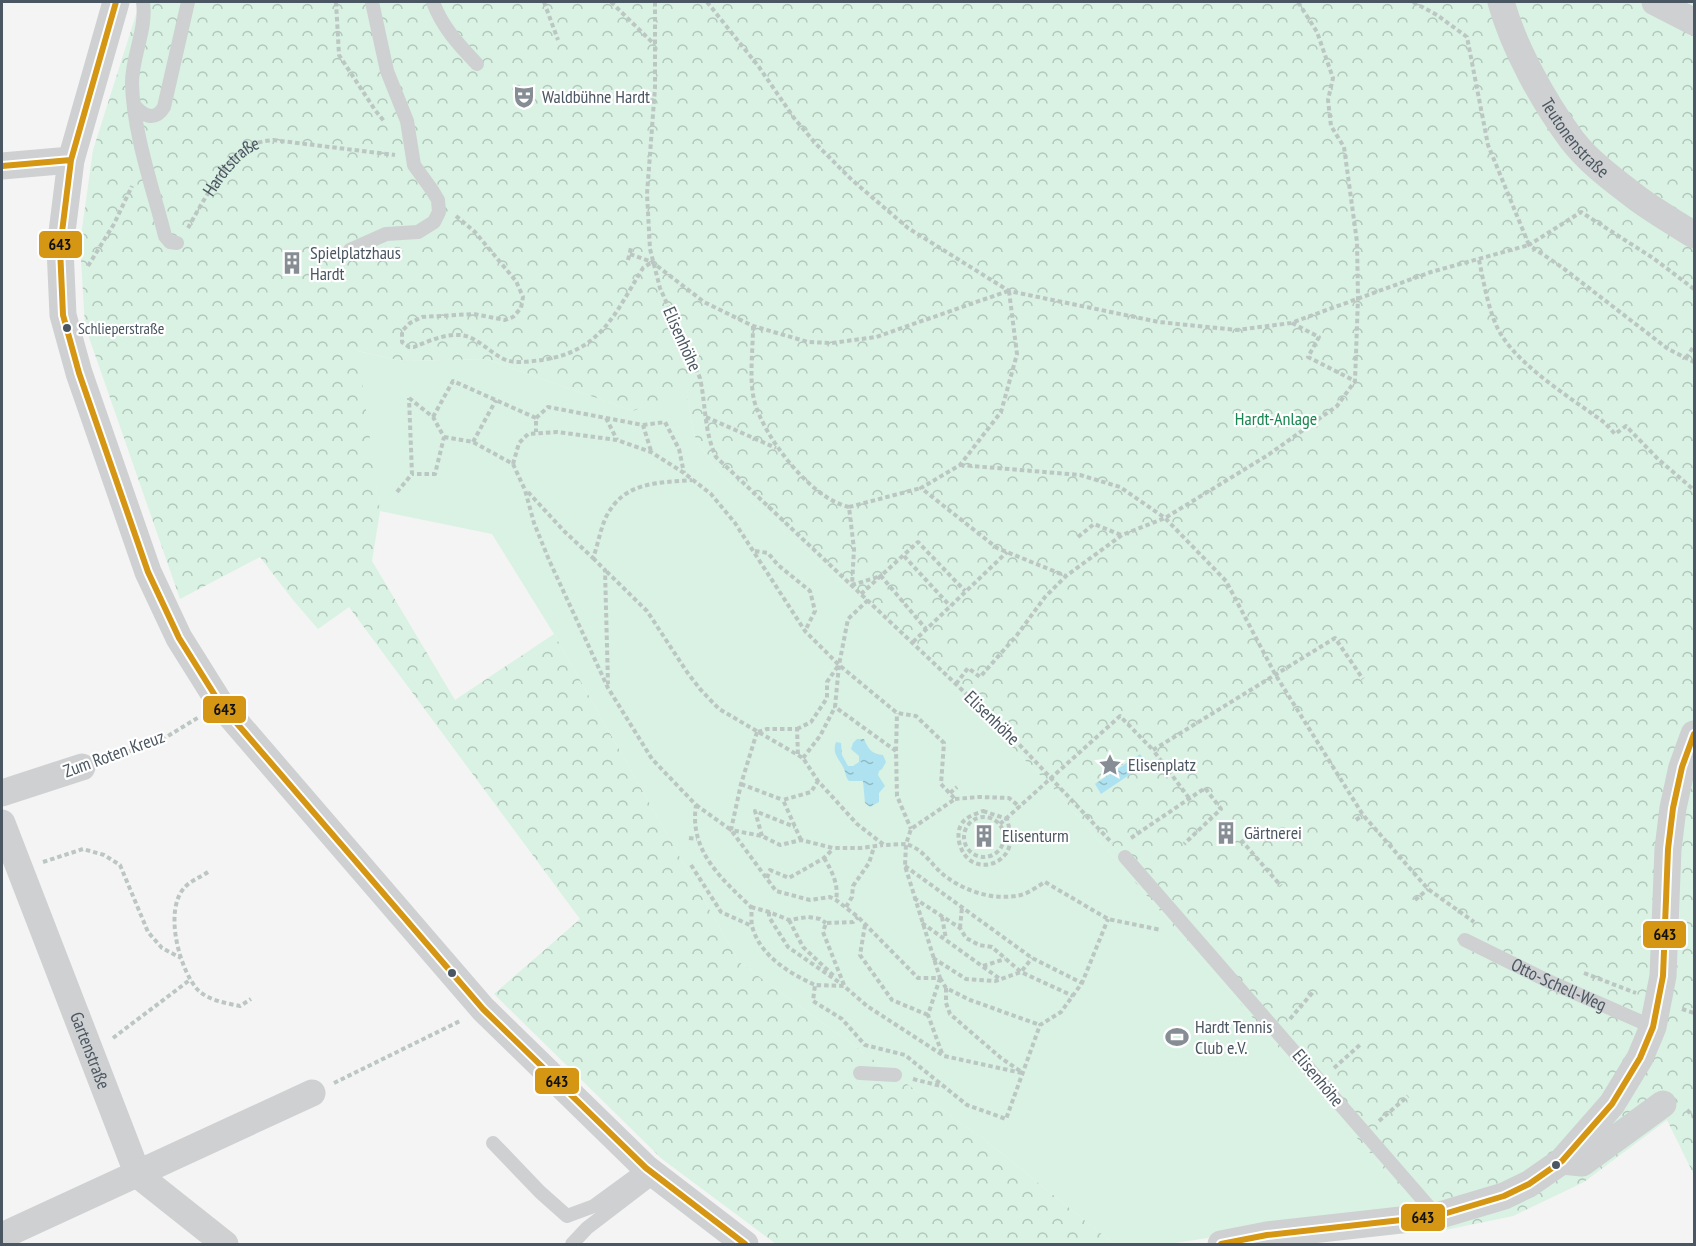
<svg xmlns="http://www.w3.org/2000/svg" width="1696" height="1246" font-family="'PT Sans Narrow',sans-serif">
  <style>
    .green { fill: #d9f2e3 }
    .forest { fill: url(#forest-crowns) }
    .water { fill: url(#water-ripples) }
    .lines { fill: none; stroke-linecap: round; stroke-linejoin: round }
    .path { stroke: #bcc7c4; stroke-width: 4; stroke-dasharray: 4.5 3; stroke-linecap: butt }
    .service { stroke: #ced0d2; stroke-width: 14 }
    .minor { stroke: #ced0d2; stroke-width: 27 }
    .bus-1-casing { stroke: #fff; stroke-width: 10 }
    .bus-1 { stroke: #d49613; stroke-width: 6 }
    .bus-dot { fill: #4a5661; stroke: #fff; stroke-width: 2 }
    .labels { text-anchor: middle; stroke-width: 4.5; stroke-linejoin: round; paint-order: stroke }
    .bus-label { font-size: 16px; fill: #4a5661; stroke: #fff; text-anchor: start }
    .poi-label { font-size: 18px; fill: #4a5661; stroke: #fff; text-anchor: start }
    .street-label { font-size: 18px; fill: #4a5661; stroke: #fff }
    .park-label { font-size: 18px; fill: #17864f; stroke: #fff }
    .line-badge { stroke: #fff; stroke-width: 2 }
    .pale-badge-label { font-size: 16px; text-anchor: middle; font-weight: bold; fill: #111 }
  </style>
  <defs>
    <pattern id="forest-crowns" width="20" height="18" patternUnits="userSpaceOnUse" patternTransform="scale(1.5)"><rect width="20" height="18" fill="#d9f2e3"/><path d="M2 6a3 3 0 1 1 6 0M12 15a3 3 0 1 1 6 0" fill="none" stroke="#b2c7bb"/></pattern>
    <pattern id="water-ripples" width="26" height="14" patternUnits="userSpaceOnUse" patternTransform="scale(1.5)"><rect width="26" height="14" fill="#aee2f0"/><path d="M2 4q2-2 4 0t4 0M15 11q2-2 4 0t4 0" fill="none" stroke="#90bac6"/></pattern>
  </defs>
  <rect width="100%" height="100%" fill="#f4f4f4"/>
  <path class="green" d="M 357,351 L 403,361 L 486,359 L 633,411 L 686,388 L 693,431 L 698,444 L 720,472 L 892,628 L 1056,791 L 1415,1205 L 1169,1244 L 1114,1244 L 995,1148 L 739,962 L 554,634 L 492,534 L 380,511 Z"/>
  <path class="forest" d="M 140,2 L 1694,2 L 1694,1175 L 1667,1120 L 1584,1182 L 1513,1216 L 1431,1233 L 1415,1205 L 1056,791 L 892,628 L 720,472 L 698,444 L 693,431 L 686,389 L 633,411 L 486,359 L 403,361 L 358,351 L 380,511 L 372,561 L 455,700 L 554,634 L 739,962 L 995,1148 L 1114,1244 L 776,1244 L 662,1159 L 494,994 L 580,919 L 349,607 L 318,629 L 293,600 L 260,557 L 180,599 L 85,326 L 80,243 L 93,150 Z"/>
  <path class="water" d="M 857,739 L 864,739 C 868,749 872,754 883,755 L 886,762 L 882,769 L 879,771 L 878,775 L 885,786 L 879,793 L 879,802 L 870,807 L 865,803 L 863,781 L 849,781 C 845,777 846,772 843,767 C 838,757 832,754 836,742 L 841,743 L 842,755 L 848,766 L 853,766 L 859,762 L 859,756 L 851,749 L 853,743 Z
    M 1140,754 L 1147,763 L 1101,794 L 1095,784 Z"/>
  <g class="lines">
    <g class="path">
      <path d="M 336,2 L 339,55 L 375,110 L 384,121"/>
      <path d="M 544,2 L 558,40"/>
      <path d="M 611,2 L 655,45"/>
      <path d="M 655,2 L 655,88 L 647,194 L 650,249 L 660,288 L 700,378 C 706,406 704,431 716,457 L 1015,740 L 1112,843"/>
      <path d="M 707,2 L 759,67 L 794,118 L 816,144 L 852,180 L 908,228 L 1009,291 L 1159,322 L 1237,330 L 1291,323 L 1431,272 L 1529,245 L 1488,145 L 1467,37 L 1437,15 L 1413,2"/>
      <path d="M 456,216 L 475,232 L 516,281 L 523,297 L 521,308 L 513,317 L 505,320 L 474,314 L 422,317 L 410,323 L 402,331 L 402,342 L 409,347 L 414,347 C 432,340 456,328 475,340 C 486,346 494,355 506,360 C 517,364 531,361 542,360 C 602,351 615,313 643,268 L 652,262"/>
      <path id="s1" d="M 188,228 C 202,203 224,161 250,146 C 257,142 265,141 273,140 L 395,155"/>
      <path d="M 630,254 L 652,262 L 704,302 L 753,326 L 808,342 L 832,343 L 876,337 L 1008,291"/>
      <path d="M 628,260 L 631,248"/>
      <path d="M 1479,260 C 1484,283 1489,316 1502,336 C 1523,369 1574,400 1605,423 L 1615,434 L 1626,426 L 1658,459 L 1694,490"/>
      <path d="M 88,266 L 114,224 L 132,186"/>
      <path d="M 1694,289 L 1653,258 L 1581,212 L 1529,245 L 1563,268 L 1668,349 L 1694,362"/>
      <path d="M 1009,291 L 1017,354 L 1001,412 L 960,465 L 921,488 L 997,548 L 1066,576"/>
      <path d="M 1292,323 L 1319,337 L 1308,357 L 1355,381"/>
      <path d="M 753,326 C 753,350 749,377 754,400 C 763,436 811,499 849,507 L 854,549 L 852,585 L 881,576 L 926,629"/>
      <path d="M 1686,358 L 1694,346"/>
      <path d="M 409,398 L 433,417 L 444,437 L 435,474 L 412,474"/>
      <path d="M 433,417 L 453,381 L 536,418 L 536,432"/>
      <path d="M 706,417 L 776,448"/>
      <path d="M 536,418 L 548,407 L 643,425 L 651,451"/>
      <path d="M 606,418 L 617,440"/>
      <path d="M 643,425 L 665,422 L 679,449 L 684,473"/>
      <path d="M 444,437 L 473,442 L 513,464 L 525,490 L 534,523 L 549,560 L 608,688 L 652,759 L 696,805 C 689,851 721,878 751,907 C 752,913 751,920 752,926 C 760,956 789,973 815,985"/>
      <path d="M 473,442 L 496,400"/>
      <path d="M 513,464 L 519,443 L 528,434 L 557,432 L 617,440 L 651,452 L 684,473 L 711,494 L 735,523 L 805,631 L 839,665 L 897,713 L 916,716 L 944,743 L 941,784 L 955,799 L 911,829 L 906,844 L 884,845 L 857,824 L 818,781 L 803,758 L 719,709 L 700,689 L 687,672 L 647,611 L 605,570"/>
      <path d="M 960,465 L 1080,475 L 1120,487 L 1165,518 L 1226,581 L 1275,674 L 1363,815 L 1428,889 L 1474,922"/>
      <path d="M 397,492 L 412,474 L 409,398"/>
      <path d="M 528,492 L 565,532 L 593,558 C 598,545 600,530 606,517 C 624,481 658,483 692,480"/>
      <path d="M 849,507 L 921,488"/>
      <path d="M 1078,537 L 1094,524 L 1121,535"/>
      <path d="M 755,551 L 768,553 L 778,565 L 810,591 L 815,611 L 805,631"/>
      <path d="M 904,556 L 950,606"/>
      <path d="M 593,558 L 605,570 L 608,684"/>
      <path d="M 861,594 L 918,542 L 965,591"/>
      <path d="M 868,600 L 848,619 L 839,665 L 835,707 L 896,751 L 897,796 L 911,829"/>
      <path d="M 913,642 L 1007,552"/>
      <path d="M 956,684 L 968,668 L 980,677 L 1017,635 L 1045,597 L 1066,576 L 1122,535 L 1165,518 L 1268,455 L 1337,406 L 1355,381 L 1358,298 L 1357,242 L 1344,147 L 1331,126 L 1328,100 L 1333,78 L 1317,32 L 1298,2"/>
      <path d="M 797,729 L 811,722 L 827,698 L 827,682 L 838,666"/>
      <path d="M 757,732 L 741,784 L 731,830 L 762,836 L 780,845 L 801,840 L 833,848 L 861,848 L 883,845"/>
      <path d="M 758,732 L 767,729 L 797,729 L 798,755"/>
      <path d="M 896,751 L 897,713"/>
      <path d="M 803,758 L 820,736 L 835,707"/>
      <path d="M 105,759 L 158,742 L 199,717"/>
      <path d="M 741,784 L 783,800"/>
      <path d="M 950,793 L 957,787"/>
      <path d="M 1189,798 L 1153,750 L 1335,638 L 1363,679"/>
      <path d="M 955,799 L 979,797 L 1009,798 L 1020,807"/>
      <path d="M 696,805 L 731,830 L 776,891 L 810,900 L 830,897 L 836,900 L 858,917 L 918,978 L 940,978 L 905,866 L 906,844 C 924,849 931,865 945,876 C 966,892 995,901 1021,895 C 1029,893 1038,886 1045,882 L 1108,919 L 1161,930"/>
      <path d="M 983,811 L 1007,819 C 1009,827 1011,834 1010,843 C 1008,859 990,869 975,863 C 959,857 952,829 966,819 C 971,815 978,813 983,811 Z"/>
      <circle cx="984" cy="837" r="20"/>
      <path d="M 1356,820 L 1363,815"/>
      <path d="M 1000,824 L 1120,716 L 1153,750"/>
      <path d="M 762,836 L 755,811 L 795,827"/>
      <path d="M 689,838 L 697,839"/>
      <path d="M 1131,838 L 1205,788 L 1221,809 L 1184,844"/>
      <path d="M 801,840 L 783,800 L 811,792 L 818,781"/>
      <path d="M 1241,840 L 1281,886"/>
      <path d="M 824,858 C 832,871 839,885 836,900"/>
      <path d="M 43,862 L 83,849 L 104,855 L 120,865 L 148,932 L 162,948 L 181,958"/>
      <path d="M 691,865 L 721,912 L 752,926"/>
      <path d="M 905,866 L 1032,958 L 1082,983"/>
      <path d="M 208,872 C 201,877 190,881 184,888 C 164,911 179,968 197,989 C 207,1000 225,1003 240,1006 L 251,999"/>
      <path d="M 767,878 L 770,870 L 789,878 L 824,858 L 833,849"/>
      <path d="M 914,898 L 960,928 L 966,938 L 979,945 L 992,947 L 1021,972 L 1073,996"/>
      <path d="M 1415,900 L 1428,889"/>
      <path d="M 751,907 L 769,912 L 789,920 L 808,917 L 820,919 L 826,923"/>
      <path d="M 846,907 L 852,897 L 853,886 L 869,863 L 874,847"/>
      <path d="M 769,912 L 769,917 L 788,947 L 843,985"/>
      <path d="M 942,917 L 946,939"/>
      <path d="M 789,920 L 803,947 L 835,977"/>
      <path d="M 922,923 L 1000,979"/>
      <path d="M 865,925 L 860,955 L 892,1000 L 928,1015"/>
      <path d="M 960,928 L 962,907"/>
      <path d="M 933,958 L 966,979 L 995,981 L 1021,972 L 1032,958"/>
      <path d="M 983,966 L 1005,959"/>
      <path d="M 1584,973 L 1636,993"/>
      <path d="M 940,978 L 946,988 L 970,1000 L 1040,1025"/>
      <path d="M 940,978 L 928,1015 L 943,1056"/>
      <path d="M 844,985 L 823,932 L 826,923 L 853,922 L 858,917"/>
      <path d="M 946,988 L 946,1003 L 950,1014 L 1001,1058 L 1020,1071"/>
      <path d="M 1682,1009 L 1694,1013"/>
      <path d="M 1290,1019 L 1313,992"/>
      <path d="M 113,1038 L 191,979"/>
      <path d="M 1334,1068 L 1361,1044"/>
      <path d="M 1022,1073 L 944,1056 L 867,1006 L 844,986 L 815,985 L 813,1001 L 842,1019 L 865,1045 L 905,1055 L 967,1105 L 1006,1119 L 1040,1025 L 1061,1012 L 1082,983 L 1108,919"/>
      <path d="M 913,1079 L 941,1086"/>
      <path d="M 334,1083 L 460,1021"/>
      <path d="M 1687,1110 L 1694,1117"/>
      <path d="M 1379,1121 L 1408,1096"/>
    </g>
    <g class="service">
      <path d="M 143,2 C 147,29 132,56 132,83 C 133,132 153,189 165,236 L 170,242 L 177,243"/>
      <path d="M 433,2 C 442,27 459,45 477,64"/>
      <path d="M 134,105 C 143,116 155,122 164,107 L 188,2"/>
      <path d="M 350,250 L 386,234 L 418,232 L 434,222 L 439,212 L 438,200 L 432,190 L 414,165 L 407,121 L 387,71 L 372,2"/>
      <path d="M 1125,857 L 1437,1216"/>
      <path id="s2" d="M 1465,940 L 1548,981 L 1653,1027"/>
      <path d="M 860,1073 L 895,1075"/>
      <path d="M 493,1143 L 540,1192 L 567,1216 L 594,1206 L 646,1168"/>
      <path d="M 572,1244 L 587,1228 L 655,1176"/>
    </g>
    <g class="minor">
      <path d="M 116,2 L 71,160 L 60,248 L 63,315 L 79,373 L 148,572 L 179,638 L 221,705 L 483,1009 L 646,1168 L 745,1244"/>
      <path id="s3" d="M 1501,2 C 1514,48 1543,101 1572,140 C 1588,161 1612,179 1633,195 C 1652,210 1674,222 1694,235"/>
      <path d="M 1655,2 L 1694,22"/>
      <path d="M 2,166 L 71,160"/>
      <path d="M 2,793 L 82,767"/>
      <path id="s4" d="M 2,823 L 138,1175 L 225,1244"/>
      <path d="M 1562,1161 L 1582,1163 L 1663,1104"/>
      <path d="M 2,1236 L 312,1093"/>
      <path d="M 1221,1244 L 1267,1235 L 1437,1216 L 1504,1196 L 1529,1184 L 1562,1161 L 1612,1104 L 1640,1058 L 1653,1027 L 1663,976 L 1668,849 L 1673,808 L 1682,767 L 1694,734"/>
    </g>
    <g class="bus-1-casing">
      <path id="bus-1" d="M 116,2 L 71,160 L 60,248 L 63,315 L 79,373 L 148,572 L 179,638 L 221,705 L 483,1009 L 646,1168 L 745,1244
        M 2,166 L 71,160
        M 1221,1244 L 1267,1235 L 1437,1216 L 1504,1196 L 1529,1184 L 1562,1161 L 1612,1104 L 1640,1058 L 1653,1027 L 1663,976 L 1668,849 L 1673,808 L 1682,767 L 1694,734"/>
    </g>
    <use href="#bus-1" class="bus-1"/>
  </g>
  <defs>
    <g id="theatre-bare" transform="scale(1.8)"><path d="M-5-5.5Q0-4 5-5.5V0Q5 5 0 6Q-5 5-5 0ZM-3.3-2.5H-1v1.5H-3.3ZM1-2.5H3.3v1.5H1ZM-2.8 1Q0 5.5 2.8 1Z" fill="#868d94" stroke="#fff" stroke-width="2.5" paint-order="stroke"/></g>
    <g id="building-bare" transform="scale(1.8)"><path d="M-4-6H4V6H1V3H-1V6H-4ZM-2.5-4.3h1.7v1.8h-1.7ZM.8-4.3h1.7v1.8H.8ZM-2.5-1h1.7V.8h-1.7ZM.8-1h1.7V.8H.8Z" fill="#868d94" stroke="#fff" stroke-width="2.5" paint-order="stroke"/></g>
    <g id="sight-bare" transform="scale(1.8)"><path d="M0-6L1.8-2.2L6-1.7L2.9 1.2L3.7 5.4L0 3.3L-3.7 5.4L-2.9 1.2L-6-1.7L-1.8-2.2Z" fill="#868d94" stroke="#fff" stroke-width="2.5" paint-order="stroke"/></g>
    <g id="stadium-bare" transform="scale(1.8)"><path d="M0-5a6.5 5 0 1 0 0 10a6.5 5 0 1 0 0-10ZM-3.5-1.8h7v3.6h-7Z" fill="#868d94" stroke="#fff" stroke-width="2.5" paint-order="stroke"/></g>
  </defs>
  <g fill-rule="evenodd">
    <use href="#theatre-bare" x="524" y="97"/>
    <use href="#building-bare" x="292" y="263"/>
    <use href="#sight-bare" x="1110" y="765"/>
    <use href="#building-bare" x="1226" y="833"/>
    <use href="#building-bare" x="984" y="836"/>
    <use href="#stadium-bare" x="1177" y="1037"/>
  </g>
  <g class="bus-dot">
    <circle cx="67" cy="328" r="5"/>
    <circle cx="452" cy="973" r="5"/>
    <circle cx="1556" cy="1165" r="5"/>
  </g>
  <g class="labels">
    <g class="bus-label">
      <text x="78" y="334">Schlieperstraße</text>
    </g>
    <g class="poi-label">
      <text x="542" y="103">Waldbühne Hardt</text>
      <text x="310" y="259">Spielplatzhaus<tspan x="310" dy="21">Hardt</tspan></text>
      <text x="1128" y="771">Elisenplatz</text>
      <text x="1244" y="839">Gärtnerei</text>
      <text x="1002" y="842">Elisenturm</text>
      <text x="1195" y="1033">Hardt Tennis<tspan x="1195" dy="21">Club e.V.</tspan></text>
    </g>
    <g class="street-label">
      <text dy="6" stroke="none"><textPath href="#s3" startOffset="156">Teutonenstraße</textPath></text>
      <text dy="6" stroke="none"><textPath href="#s1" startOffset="76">Hardtstraße</textPath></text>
      <text transform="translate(682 339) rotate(66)" y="6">Elisenhöhe</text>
      <text transform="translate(992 718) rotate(44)" y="6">Elisenhöhe</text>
      <text transform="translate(114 754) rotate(-20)" y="6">Zum Roten Kreuz</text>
      <text dy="6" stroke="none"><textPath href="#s2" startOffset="104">Otto-Schell-Weg</textPath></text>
      <text dy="6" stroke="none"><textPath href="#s4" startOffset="244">Gartenstraße</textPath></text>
      <text transform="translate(1318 1078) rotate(50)" y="6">Elisenhöhe</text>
    </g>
    <g class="park-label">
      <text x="1276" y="425">Hardt-Anlage</text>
    </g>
  </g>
  <g class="line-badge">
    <rect x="38" y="230" width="45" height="29" rx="6" fill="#d49613"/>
    <rect x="202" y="695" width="45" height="29" rx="6" fill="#d49613"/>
    <rect x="1642" y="920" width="45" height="29" rx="6" fill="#d49613"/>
    <rect x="534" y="1067" width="46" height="28" rx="6" fill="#d49613"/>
    <rect x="1400" y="1203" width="46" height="29" rx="6" fill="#d49613"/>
  </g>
  <g class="pale-badge-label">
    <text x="60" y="250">643</text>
    <text x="225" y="715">643</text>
    <text x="1665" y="940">643</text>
    <text x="557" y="1087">643</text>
    <text x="1423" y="1223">643</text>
  </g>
  <rect width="1696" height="1246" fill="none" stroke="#4a5661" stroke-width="6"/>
</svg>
